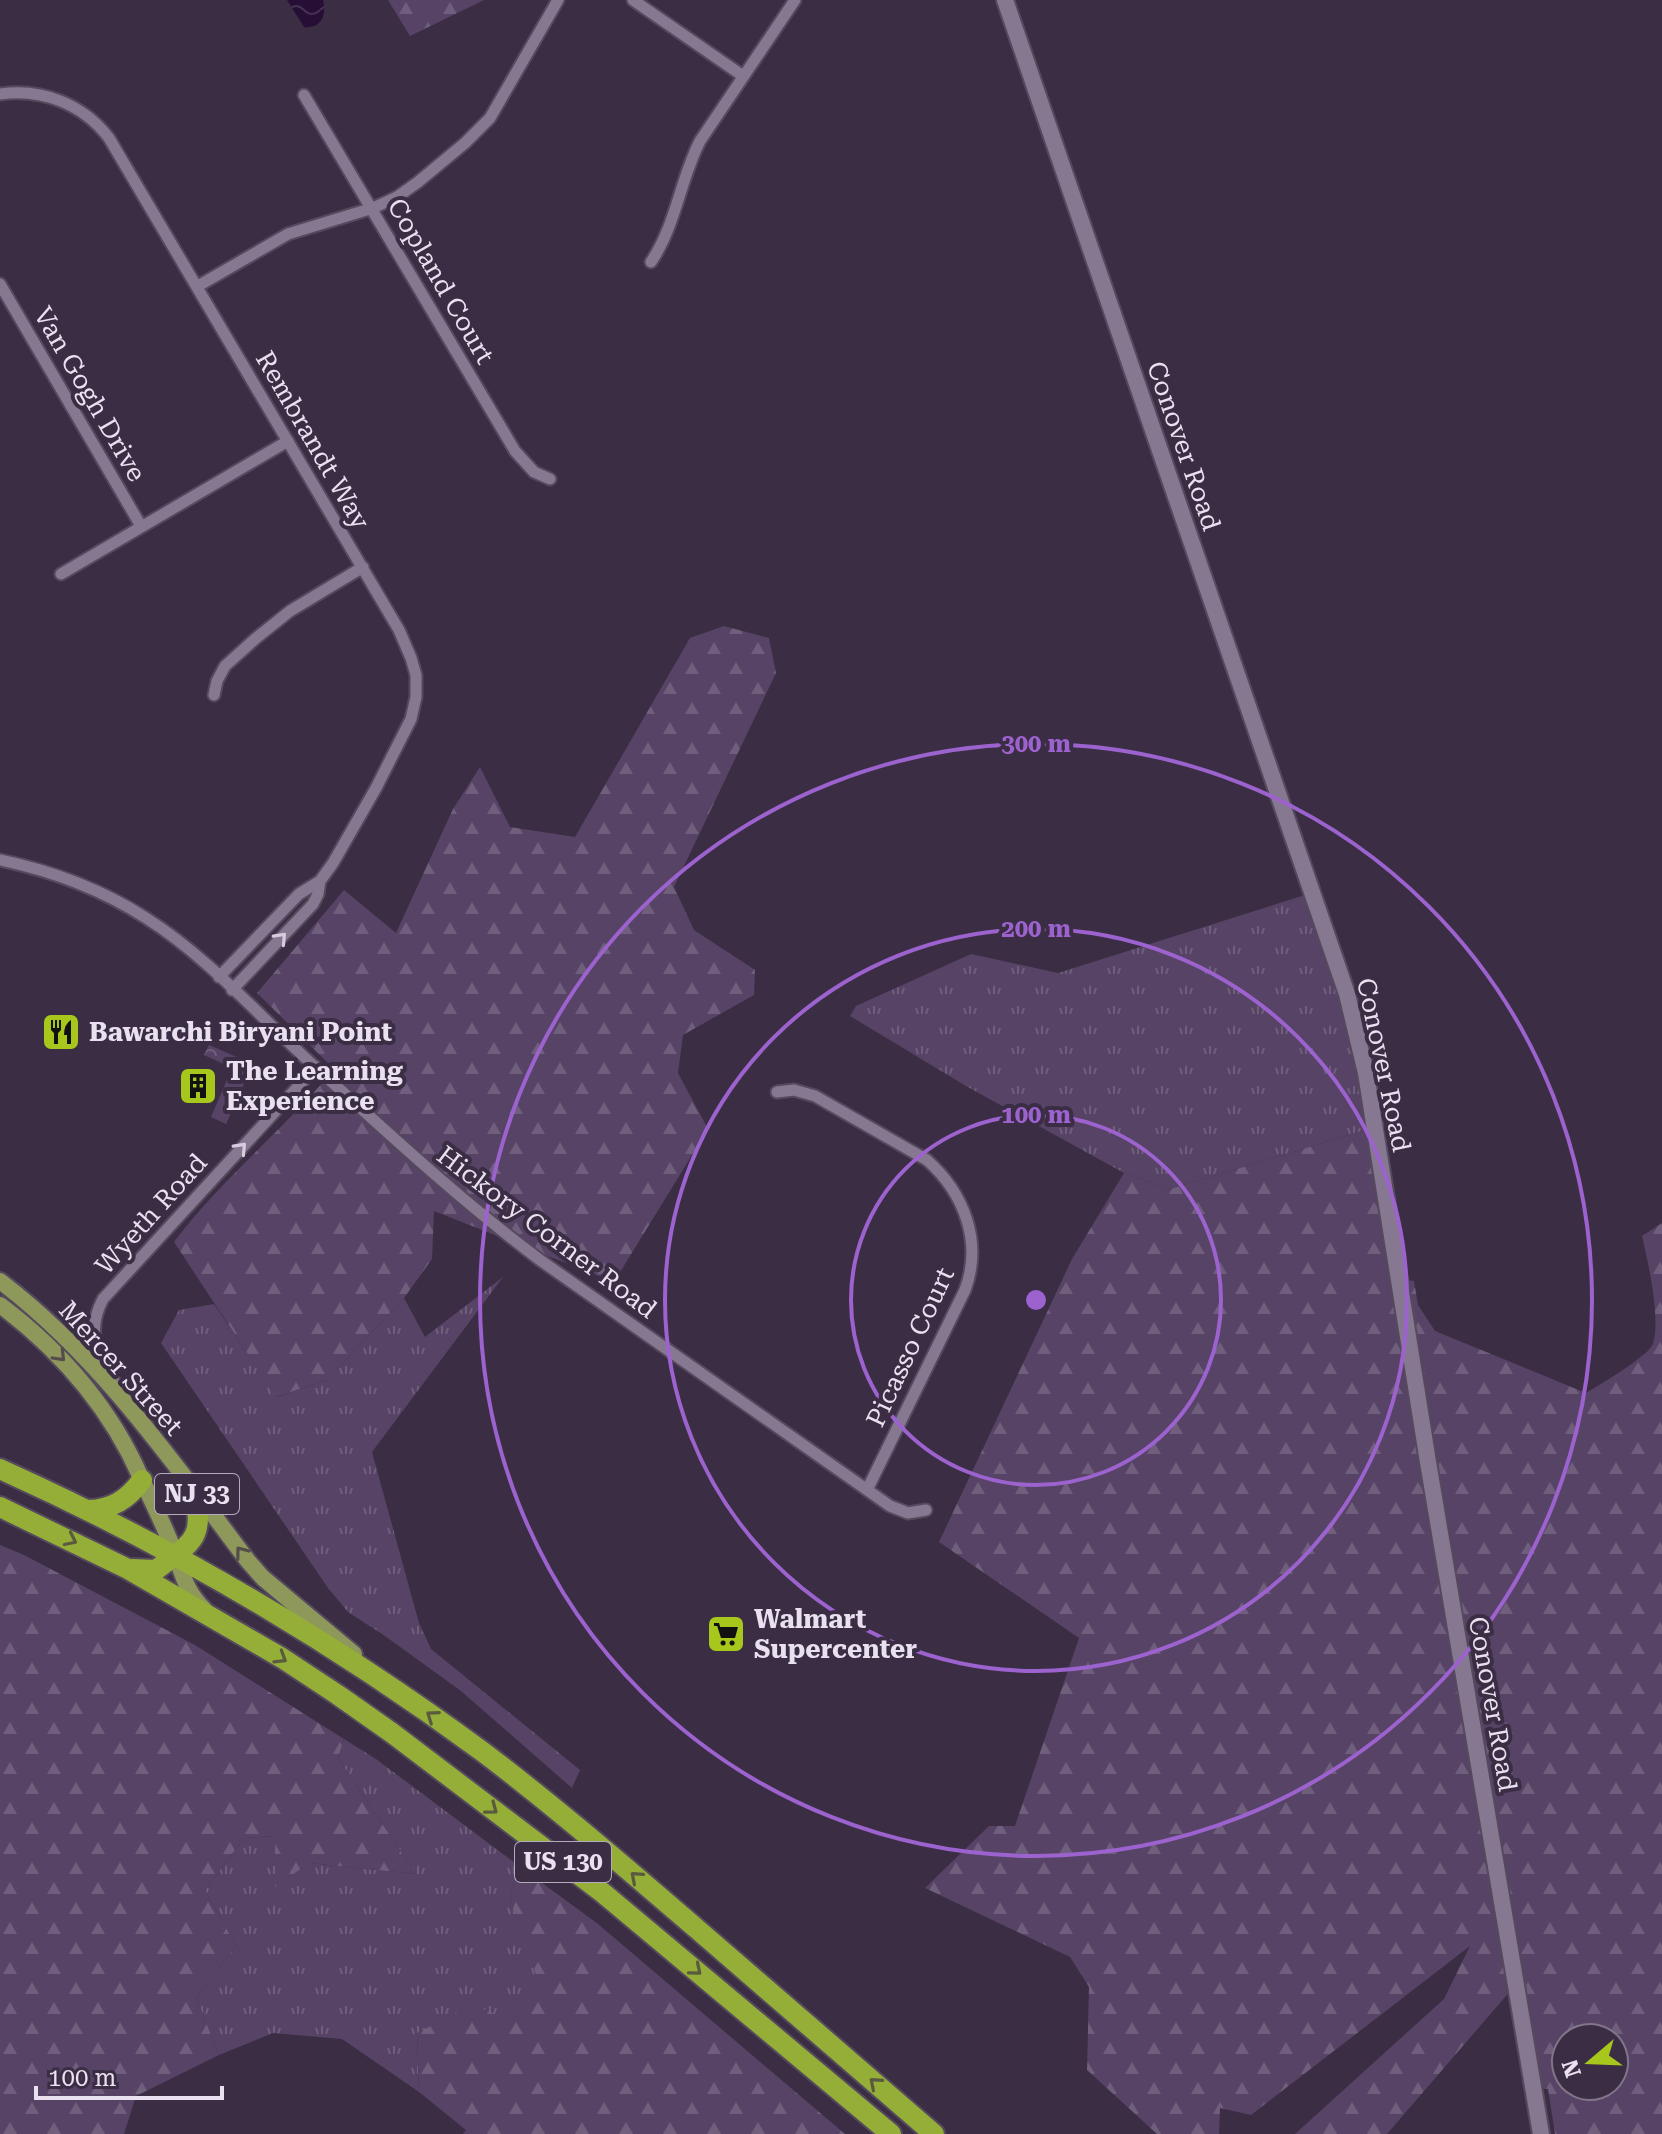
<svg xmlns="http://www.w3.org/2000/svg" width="1662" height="2134" font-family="'Roboto Serif',serif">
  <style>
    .grass { fill: url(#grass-tufts) }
    .forest { fill: url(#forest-firs); fill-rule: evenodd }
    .park { fill: url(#park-crowns) }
    .water { fill: url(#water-waves) }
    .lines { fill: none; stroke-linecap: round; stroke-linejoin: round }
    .street-casing { stroke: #554a5d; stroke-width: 15 }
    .secondary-casing { stroke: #554a5d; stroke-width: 20 }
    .primary-casing { stroke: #554a5d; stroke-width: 20 }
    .highway-casing { stroke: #554a5d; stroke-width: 24 }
    .street { stroke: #877892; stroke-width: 11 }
    .secondary { stroke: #877892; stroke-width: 16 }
    .primary { stroke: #8f985b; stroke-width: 16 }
    .highway { stroke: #94ae37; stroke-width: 20 }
    .oneway { stroke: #d5ccdd }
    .oneway2 { stroke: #544d4b }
    .oneway3 { stroke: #5a5a3f }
    .ring { fill: none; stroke: #9c62ce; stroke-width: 4 }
    .labels { text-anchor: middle; stroke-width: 8; stroke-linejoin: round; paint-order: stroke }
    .shield { fill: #3a2d44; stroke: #b4abbc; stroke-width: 2 }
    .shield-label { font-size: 24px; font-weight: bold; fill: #e9e1f0 }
    .street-label { font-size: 26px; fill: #e9e1f0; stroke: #3a2d44 }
    .poi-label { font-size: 26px; font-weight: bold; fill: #e9e1f0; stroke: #3a2d44; text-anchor: start }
    .centre { fill: #9c62ce; stroke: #3a2d44; stroke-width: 4 }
    .ring-label { font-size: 24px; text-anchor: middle; font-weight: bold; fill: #9c62ce; stroke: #3a2d44; stroke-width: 8; stroke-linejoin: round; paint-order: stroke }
  </style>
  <defs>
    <pattern id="grass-tufts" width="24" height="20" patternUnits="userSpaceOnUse" patternTransform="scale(2)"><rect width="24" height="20" fill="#574366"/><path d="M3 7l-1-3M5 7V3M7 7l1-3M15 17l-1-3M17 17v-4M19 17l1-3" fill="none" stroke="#6f5e7c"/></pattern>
    <pattern id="forest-firs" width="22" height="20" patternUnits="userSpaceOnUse" patternTransform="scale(2)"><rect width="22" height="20" fill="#574366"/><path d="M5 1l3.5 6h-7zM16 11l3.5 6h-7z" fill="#6f5e7c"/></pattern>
    <pattern id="park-crowns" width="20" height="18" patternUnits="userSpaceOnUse" patternTransform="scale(2)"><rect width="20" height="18" fill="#574366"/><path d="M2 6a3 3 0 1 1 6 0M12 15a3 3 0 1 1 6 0" fill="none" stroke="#6f5e7c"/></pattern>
    <pattern id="water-waves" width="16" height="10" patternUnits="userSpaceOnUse" patternTransform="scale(2)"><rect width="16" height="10" fill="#260e35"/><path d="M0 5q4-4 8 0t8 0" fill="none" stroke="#463153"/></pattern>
  </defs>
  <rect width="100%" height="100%" fill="#3a2d44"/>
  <path class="grass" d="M 1305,895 L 1354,1041 L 1369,1129 L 1170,1189 L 1124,1173 L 966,1086 L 850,1016 L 856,1006 L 971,954 L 1058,973 Z
    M 503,1277 L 372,1452 L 419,1623 L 431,1649 L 580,1770 L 572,1788 L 461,1691 L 385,1636 L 348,1612 L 328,1588 L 161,1343 L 179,1310 L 214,1304 L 277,1397 L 327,1380 L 404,1298 L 425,1337 Z
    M 344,1739 L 376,1759 L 519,1866 L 510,1898 L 540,1983 L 512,2023 L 417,2033 L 419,2092 L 342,2039 L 273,2033 L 219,2055 L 196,1997 L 236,1946 L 205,1890 L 244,1838 L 275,1836 L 275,1886 L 309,1863 L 416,1874 L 338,1758 Z"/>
  <path class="forest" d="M 388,0 L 484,0 L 410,36 Z
    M 724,626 L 769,638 L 776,673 L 674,887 L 694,930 L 755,970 L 754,995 L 683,1035 L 678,1073 L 708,1129 L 614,1282 L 434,1211 L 432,1259 L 404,1298 L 327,1380 L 276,1397 L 174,1242 C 221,1179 284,1130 334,1069 L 257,993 L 344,890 L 396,933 L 453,809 L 480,767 L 510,827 L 575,837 L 690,638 Z
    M 1369,1129 L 1390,1278 L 1414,1281 L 1418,1305 L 1435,1331 L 1586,1393 C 1602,1383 1642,1360 1652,1346 C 1662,1323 1648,1262 1642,1236 L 1662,1223 L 1662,2134 L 1555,2134 L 1548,2089 L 1532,2088 L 1512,1989 L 1387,2134 L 1295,2134 L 1444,1999 L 1470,1946 L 1251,2115 L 1220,2108 L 1219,2134 L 1157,2134 L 1087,2070 L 1089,1987 L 1070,1957 L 925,1888 L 989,1826 L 1015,1826 L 1079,1638 L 939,1542 L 1072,1259 L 1124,1173 L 1170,1189 ZM 1566,2038 L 1614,2038 L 1614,2086 L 1566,2086 Z
    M 0,1545 L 24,1555 L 195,1645 L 344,1739 L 338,1758 L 416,1874 L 309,1863 L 275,1887 L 275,1836 L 244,1838 L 205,1890 L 236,1946 L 196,1997 L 219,2055 L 136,2096 L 124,2134 L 0,2134 Z
    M 519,1866 L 598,1924 L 845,2134 L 463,2134 L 466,2130 L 419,2092 L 417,2033 L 474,2004 L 512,2023 L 539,1983 L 510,1898 Z"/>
  <path class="park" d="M 209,1045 L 253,1064 L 226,1124 L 211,1117 L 232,1068 L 204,1055 Z"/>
  <path class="water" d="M 287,0 L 323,0 C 327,15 321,29 304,27 Z"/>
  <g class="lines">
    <g class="street-casing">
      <path id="street" d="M 633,0 L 743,76
        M 0,94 C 42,88 83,104 109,138 L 399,630 L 411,658 L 416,675 L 416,697 L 411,719 L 376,788 L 333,863 L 320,881 L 299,894 L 219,977
        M 304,95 L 515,451 L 534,472 L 550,479
        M 651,262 C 676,225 680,180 700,141 L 795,0
        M 0,284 L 141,526
        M 198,286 L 288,234 L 373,208 L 397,197 L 418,182 L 465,143 L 490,118 L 558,0
        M 61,574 L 288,441
        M 214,695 L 217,681 L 225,666 L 255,639 L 290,611 L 363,567
        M 0,860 C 52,871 101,889 146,918 C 208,957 260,1017 314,1066 C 388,1133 460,1200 540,1260 L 890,1506 L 908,1513 L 926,1510
        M 232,990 L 313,904 L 318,894 L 320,881
        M 777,1092 L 794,1090 L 815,1096 L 927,1160 C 964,1193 983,1242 965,1290 L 867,1490
        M 114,1381 C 97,1353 86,1331 103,1299 L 316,1067"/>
    </g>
    <g class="secondary-casing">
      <path id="secondary" d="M 1005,0 L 1347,994 L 1366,1073 L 1428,1462 L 1541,2134"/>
    </g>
    <g class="primary-casing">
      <path id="primary" d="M 0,1281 C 100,1357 173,1462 248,1561 L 263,1578 L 354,1654
        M 0,1305 C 61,1351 110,1407 141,1478 C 153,1503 166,1529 176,1556 C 183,1576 187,1593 204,1609"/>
    </g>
    <g class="highway-casing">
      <path id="highway" d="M 0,1469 C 171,1546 332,1641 483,1752 C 557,1808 627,1869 697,1929 C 776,1998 855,2066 934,2134
        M 0,1507 L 128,1569 L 282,1658 L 338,1695 L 392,1733 L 603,1893 L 891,2134
        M 87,1510 C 112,1510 128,1499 142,1480
        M 132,1569 L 156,1570 C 193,1541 205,1540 194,1490"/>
    </g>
    <use href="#street" class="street"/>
    <use href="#secondary" class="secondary"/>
    <use href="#primary" class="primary"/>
    <use href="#highway" class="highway"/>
  </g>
  <defs><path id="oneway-chevron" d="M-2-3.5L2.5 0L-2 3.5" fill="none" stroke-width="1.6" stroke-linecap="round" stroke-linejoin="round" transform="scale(2)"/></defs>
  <g class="oneway">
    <use href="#oneway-chevron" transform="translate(281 938) rotate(-47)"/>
    <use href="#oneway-chevron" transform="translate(241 1148) rotate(-47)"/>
  </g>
  <g class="oneway2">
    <use href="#oneway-chevron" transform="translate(60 1356) rotate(46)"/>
    <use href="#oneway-chevron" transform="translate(241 1552) rotate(-127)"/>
  </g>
  <g class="oneway3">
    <use href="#oneway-chevron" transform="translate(71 1540) rotate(26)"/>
    <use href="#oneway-chevron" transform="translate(281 1658) rotate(32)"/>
    <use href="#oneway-chevron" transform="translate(432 1716) rotate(-145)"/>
    <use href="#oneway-chevron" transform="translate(492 1809) rotate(37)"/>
    <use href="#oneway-chevron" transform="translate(636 1877) rotate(-139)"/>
    <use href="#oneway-chevron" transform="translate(696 1970) rotate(40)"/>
    <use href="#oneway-chevron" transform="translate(875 2083) rotate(-139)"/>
  </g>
  <g class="ring">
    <circle cx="1036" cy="1300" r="185"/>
    <circle cx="1036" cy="1300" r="371"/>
    <circle cx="1036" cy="1300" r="556"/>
  </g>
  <defs>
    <g id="restaurant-square" transform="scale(2)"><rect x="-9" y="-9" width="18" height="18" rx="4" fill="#a8c71d" stroke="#3a2d44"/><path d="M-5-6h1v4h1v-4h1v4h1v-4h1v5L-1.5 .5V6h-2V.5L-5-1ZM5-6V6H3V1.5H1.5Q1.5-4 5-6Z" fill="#111"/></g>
    <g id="building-square" transform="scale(2)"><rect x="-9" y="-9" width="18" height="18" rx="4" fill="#a8c71d" stroke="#3a2d44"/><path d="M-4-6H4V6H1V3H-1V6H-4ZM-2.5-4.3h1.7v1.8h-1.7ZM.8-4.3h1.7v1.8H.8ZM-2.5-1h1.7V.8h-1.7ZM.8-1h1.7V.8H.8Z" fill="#111"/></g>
    <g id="supermarket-square" transform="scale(2)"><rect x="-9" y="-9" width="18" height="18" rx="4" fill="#a8c71d" stroke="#3a2d44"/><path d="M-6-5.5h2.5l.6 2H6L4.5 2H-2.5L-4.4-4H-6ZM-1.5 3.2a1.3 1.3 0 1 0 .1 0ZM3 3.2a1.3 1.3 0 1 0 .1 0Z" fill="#111"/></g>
  </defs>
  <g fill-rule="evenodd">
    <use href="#restaurant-square" x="61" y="1032"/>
    <use href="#building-square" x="198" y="1086"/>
    <use href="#supermarket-square" x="726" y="1634"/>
  </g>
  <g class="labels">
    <g class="shield">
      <rect x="155" y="1474" width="84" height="40" rx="6"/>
      <rect x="515" y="1842" width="96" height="40" rx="6"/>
    </g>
    <g class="shield-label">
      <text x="197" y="1502">NJ 33</text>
      <text x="563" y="1870">US 130</text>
    </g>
    <g class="street-label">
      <text transform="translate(441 281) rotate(60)" y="9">Copland Court</text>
      <text transform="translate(90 394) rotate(60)" y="9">Van Gogh Drive</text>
      <text transform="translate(313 440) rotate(60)" y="9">Rembrandt Way</text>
      <text transform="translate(1184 446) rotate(71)" y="9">Conover Road</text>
      <text transform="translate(1384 1065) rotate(78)" y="9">Conover Road</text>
      <text transform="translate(151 1214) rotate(-48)" y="9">Wyeth Road</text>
      <text transform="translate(547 1232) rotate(37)" y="9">Hickory Corner Road</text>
      <text transform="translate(910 1347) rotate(-65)" y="9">Picasso Court</text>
      <text transform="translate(121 1368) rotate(48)" y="9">Mercer Street</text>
      <text transform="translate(1493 1704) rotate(80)" y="9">Conover Road</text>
    </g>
    <g class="poi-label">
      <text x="89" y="1041">Bawarchi Biryani Point</text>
      <text x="226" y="1080">The Learning<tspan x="226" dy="30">Experience</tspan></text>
      <text x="754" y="1628">Walmart<tspan x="754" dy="30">Supercenter</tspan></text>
    </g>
  </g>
  <circle cx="1036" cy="1300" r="12" class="centre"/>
  <g class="ring-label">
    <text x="1036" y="752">300 m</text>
    <text x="1036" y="937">200 m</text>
    <text x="1036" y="1123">100 m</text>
  </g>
  <g transform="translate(1590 2062) rotate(251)"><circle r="38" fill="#3a2d44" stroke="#807589" stroke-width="2"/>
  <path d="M0-6L14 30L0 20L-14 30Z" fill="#a8c71d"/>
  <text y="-12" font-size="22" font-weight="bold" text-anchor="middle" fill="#e9e1f0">N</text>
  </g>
  <path d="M36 2086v12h186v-12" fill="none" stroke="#e9e1f0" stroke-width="4"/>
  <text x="48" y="2086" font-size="24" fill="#e9e1f0" stroke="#3a2d44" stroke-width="6" paint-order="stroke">100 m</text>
</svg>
